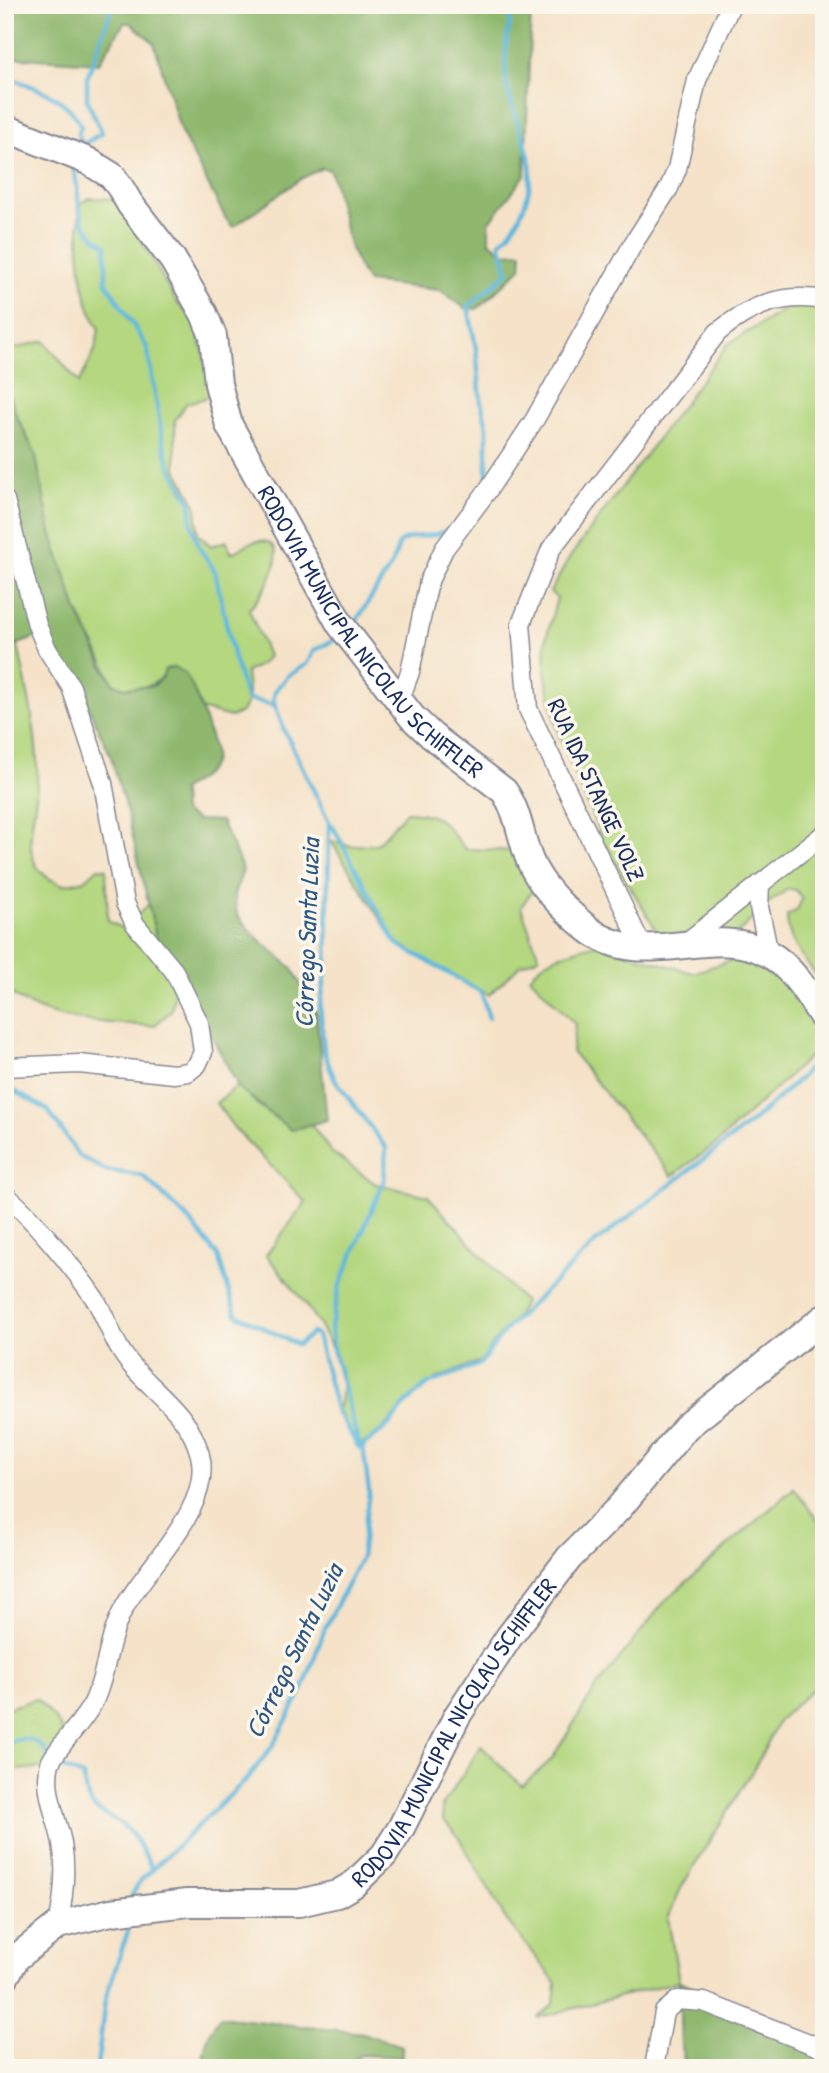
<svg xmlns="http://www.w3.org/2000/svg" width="829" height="2073" font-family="'Patrick Hand',sans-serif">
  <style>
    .green { fill: #b4d77f; stroke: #68836e; stroke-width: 2 }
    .forest { fill: #8fb86e; stroke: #557466; stroke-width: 2 }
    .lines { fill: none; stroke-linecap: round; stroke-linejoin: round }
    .stream { stroke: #5fb7dc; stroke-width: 4.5 }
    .street-casing { stroke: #888893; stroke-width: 21 }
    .secondary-casing { stroke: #888893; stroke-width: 30 }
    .street { stroke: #fff; stroke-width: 18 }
    .secondary { stroke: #fff; stroke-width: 26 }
    .labels { text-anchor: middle; stroke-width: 7; stroke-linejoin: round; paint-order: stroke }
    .street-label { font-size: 24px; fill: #1b2f5e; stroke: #fbf7ec }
    .water-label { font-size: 26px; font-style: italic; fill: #2f5884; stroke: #fbf7ec }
  </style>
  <rect width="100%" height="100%" fill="#fbf7ec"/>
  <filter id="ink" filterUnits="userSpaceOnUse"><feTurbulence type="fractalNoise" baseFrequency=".0143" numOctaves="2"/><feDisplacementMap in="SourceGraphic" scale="14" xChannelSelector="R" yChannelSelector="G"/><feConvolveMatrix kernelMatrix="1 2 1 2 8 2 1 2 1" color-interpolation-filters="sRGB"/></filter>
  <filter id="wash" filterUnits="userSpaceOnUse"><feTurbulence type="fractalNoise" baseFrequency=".00686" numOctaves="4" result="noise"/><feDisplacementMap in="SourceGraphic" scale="28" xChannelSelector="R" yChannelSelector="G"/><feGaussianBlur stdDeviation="1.57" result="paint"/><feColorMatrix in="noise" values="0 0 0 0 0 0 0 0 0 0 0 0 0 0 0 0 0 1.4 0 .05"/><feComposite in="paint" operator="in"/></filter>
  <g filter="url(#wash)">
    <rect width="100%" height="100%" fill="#f5e2c8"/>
    <path class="green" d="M 89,198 L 118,199 L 177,303 L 195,322 L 216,395 L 187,403 L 175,420 L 176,468 L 196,505 L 198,534 L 211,546 L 227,541 L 231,553 C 242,549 250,540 262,541 C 295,544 262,598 249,609 L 268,656 L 262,664 L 246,672 L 249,699 L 242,712 L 231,717 L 199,709 L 194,691 L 163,677 C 149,689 131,692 114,684 L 76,608 L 51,533 L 35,453 L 17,417 L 5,383 L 5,351 L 44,341 L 79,383 L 95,350 L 99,329 C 77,289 79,249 79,205 Z
      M 824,300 L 824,988 C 811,964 787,946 787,916 L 797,910 L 802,899 L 796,890 L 788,889 L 764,906 L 740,932 L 682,953 L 657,931 L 602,840 L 557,730 L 545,671 L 546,639 L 557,598 L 550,592 L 570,557 L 728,344 L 787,308 Z
      M 18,645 C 27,690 39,737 37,783 C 37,807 26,835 33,858 C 38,874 50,880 64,885 L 85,880 L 98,868 L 106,869 L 108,921 L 123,929 L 149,904 L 160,954 L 175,992 L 171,1011 L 154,1026 C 104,1022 43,1024 5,988 L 5,649 Z
      M 406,812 C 442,813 444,823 465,849 L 517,851 L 536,885 L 521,907 L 539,957 L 520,965 L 489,995 L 396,943 L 331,841 L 351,846 L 377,844 Z
      M 596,944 L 693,973 L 729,961 L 765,958 L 824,1013 L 824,1043 L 717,1143 L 672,1176 L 572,1052 L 575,1024 L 530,977 C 543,957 574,950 596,944 Z
      M 238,1085 L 258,1105 L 291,1130 L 311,1124 L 331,1152 L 376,1184 L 428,1196 L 524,1302 C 514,1328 492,1335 484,1360 L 438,1378 L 417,1392 L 370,1442 L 359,1443 L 336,1413 C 360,1362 297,1293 266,1255 L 306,1202 L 235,1129 L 216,1103 Z
      M 794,1488 L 824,1529 L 824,1678 L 779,1720 L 759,1760 L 681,1888 L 668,1918 L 679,1981 L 537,2018 L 554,2004 L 556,1983 L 505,1918 L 458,1836 L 443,1819 L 442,1806 L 481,1746 L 522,1786 L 551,1760 L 595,1689 L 666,1600 Z
      M 36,1699 C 62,1726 73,1732 50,1767 L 5,1771 L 5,1709 Z"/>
    <path class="forest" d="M 5,5 L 531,5 L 525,175 L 489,223 L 489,241 L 504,253 L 522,252 L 521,268 L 477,309 L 465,308 L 440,290 L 368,282 C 343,247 343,208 330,170 L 322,168 L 302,178 L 233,227 L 226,219 L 181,132 L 154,43 L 131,23 L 124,23 L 99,63 L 5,57 Z
      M 5,383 L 17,417 L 35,453 L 51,533 L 76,608 L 104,668 L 114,684 L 124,688 L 153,686 L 163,677 L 165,669 L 174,667 C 177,669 181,670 184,673 C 193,681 217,750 214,760 C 210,774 194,782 182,790 L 183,812 L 197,820 L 221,821 L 243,870 L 234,895 L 237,915 L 254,935 L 292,968 L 316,1011 L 327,1120 L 291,1130 L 239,1088 L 201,1016 L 160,954 L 128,816 L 110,754 L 86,702 L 48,637 L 37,637 L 5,649 Z
      M 679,1981 L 824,2044 L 824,2068 L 686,2068 L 681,2047 Z
      M 219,2017 L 363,2033 L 402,2046 L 402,2057 L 362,2055 L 339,2068 L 204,2068 C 201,2048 209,2033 219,2017 Z"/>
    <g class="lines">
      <path class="stream" d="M 5,76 C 34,88 67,95 81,126 L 78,134 L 82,144
        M 82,145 L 102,133 L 87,100 L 87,78 L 113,5
        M 73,168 C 84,203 69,222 106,245 L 106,282 L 147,347 L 163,442 L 170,466 L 191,503 L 191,523 L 200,549 L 215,571 L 234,659 L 247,699 L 274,705
        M 487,481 L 487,427 L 481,402 L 476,348 L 468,307 L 508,272 L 500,242 C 512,233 518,221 524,206 C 542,157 518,137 508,91 C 502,62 506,34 514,5
        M 355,623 L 391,566 L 400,542 C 421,531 428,542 452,527
        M 338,638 L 315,650 L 307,664 L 289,675 L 276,689 L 273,700 L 284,730 L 329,822 L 327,966 L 320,1007 L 324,1052 L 334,1078 L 386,1148 L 384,1181 L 340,1285 L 331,1326 L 333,1349 L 360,1448
        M 332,825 L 396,943 L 481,992 L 489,1018
        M 5,1086 L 48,1110 L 79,1156 L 105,1170 L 143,1176 L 189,1220 L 218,1256 L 236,1314 L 298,1345 L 312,1333 L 317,1335 L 336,1409 L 359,1448
        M 360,1448 L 390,1424 L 406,1403 L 428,1384 L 480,1364 L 508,1327 L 595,1243 L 753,1121 L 801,1077 L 824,1051
        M 5,1746 C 20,1734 39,1738 48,1755
        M 56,1765 L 83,1776 C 88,1817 101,1807 126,1828 C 138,1839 145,1856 153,1870
        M 128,1902 L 140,1881 L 247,1779 L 272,1747 L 303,1689 L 325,1628 L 361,1558 L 369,1491 L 363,1447
        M 97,2068 L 105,2000 L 128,1931"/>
    </g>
  </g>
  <g filter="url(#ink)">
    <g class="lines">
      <g class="street-casing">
        <path id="street" d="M 5,500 L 37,625 L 47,649 L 71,687 L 103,783 L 125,903 L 135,924 L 174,971 L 199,1023 L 203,1052 L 197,1065 L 188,1072 L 174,1074 L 79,1064 L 5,1067
          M 399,702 L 410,672 L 429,581 L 444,549 L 488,490 L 535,419 L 633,244 L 669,188 L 677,169 L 697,80 L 731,5
          M 760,884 L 759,907 L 769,954
          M 684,944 L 824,834
          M 643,948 L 528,709 L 521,624 L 551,549 L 718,332 C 751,305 781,293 824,300
          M 5,1195 C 31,1215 76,1271 95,1299 C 105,1315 111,1335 121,1351 C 143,1387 188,1407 200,1455 C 213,1508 147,1565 124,1608 C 107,1639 107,1675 93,1703 C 81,1725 61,1742 50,1763 C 43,1790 57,1817 62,1843 C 67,1871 64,1897 58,1925
          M 654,2068 L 664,2012 L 678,2000 L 704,2002 L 824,2049"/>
      </g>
      <g class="secondary-casing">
        <g id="secondary">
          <path id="s1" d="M 5,128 L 88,161 L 112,176 L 120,187 L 130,204 L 173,260 L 204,314 L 213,336 L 218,384 L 229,425 L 340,624 L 412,717 L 432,736 L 504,791 C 519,812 520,837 530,861 C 541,887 567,912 588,929 C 643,973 713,921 769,954 C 793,968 809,996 824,1019"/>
          <path id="s2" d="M 5,1977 L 16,1958 L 58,1925 L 111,1912 L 187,1903 L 299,1903 L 337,1894 L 354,1884 L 384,1855 L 401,1828 L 457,1716 L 509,1637 L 569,1558 L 619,1508 L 686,1427 L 824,1318"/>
        </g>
      </g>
      <use href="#street" class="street"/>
      <use href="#secondary" class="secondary"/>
    </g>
  </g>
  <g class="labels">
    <g class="street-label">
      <text dy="8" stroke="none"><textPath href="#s1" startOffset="651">RODOVIA MUNICIPAL NICOLAU SCHIFFLER</textPath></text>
      <text transform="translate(596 790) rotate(65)" y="8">RUA IDA STANGE VOLZ</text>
      <text dy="8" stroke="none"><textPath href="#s2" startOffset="560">RODOVIA MUNICIPAL NICOLAU SCHIFFLER</textPath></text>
    </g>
    <g class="water-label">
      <text transform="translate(307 933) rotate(-88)" y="9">Córrego Santa Luzia</text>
      <text transform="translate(294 1651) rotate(-64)" y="9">Córrego Santa Luzia</text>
    </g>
  </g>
  <rect width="829" height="2073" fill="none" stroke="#fbf7ec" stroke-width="28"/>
</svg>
